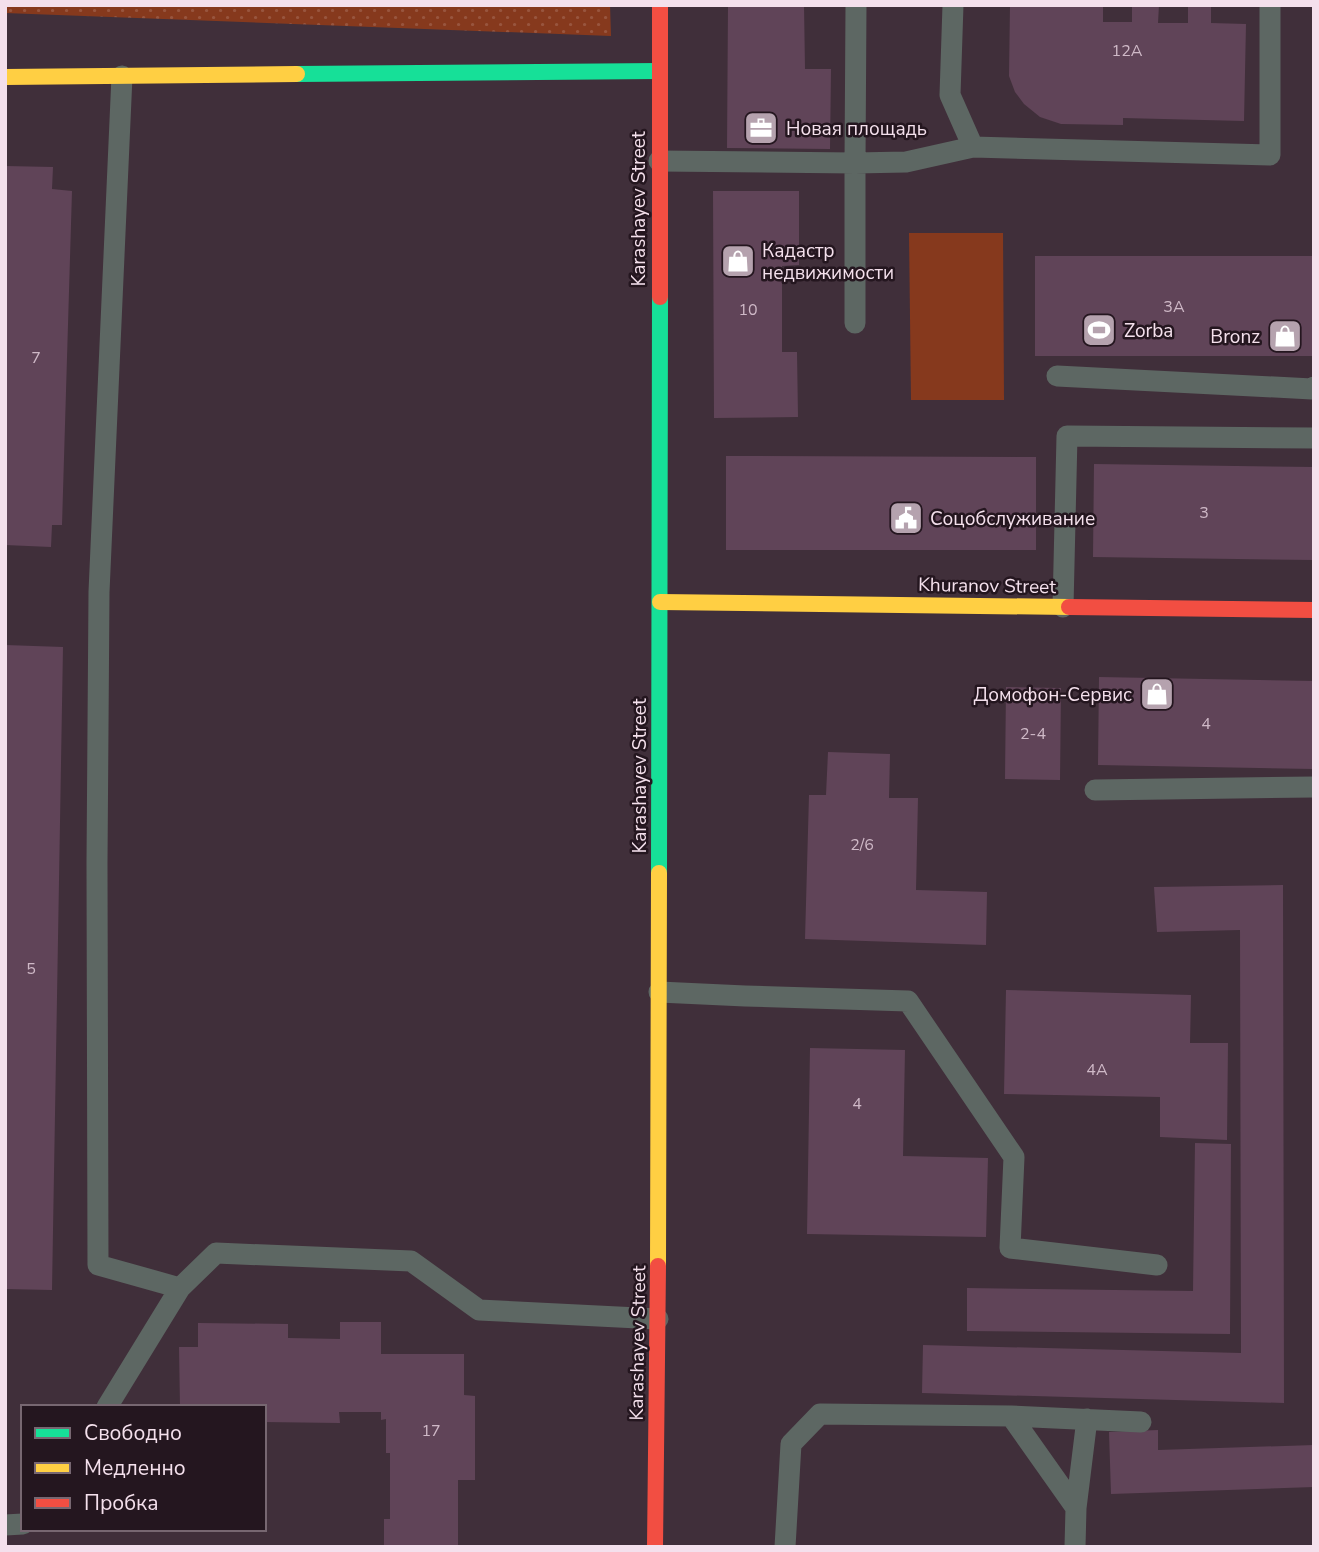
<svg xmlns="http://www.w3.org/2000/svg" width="1319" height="1552" font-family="'Nunito Sans',sans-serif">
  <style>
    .grass { fill: #86391d }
    .park { fill: url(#park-dots) }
    .building { fill: #604458 }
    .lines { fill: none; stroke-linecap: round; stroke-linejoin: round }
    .lane { stroke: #5d6763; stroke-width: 21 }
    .fast { stroke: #16e098; stroke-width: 16 }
    .slow { stroke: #ffcf43; stroke-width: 16 }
    .jam { stroke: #f24e42; stroke-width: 16 }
    .labels { text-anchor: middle; stroke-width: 5; stroke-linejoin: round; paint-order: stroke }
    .number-label { font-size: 16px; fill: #cfb9c7 }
    .poi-label { font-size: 19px; fill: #f4e0ec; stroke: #24161f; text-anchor: start }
    .street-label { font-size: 19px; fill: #f4e0ec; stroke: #24161f }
  </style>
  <defs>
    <pattern id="park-dots" width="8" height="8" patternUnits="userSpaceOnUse" patternTransform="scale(1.75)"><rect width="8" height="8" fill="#86391d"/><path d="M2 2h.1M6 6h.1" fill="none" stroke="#98553e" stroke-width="1.8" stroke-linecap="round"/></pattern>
  </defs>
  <rect width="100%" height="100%" fill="#402f3a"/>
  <path class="grass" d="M 909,233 L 1003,233 L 1004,400 L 911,400 Z"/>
  <path class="park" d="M 5,5 L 610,5 L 611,36 L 5,13 Z"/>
  <path class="building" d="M 728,5 L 804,5 L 805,69 L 831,69 L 830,149 L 727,148 Z
    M 1010,5 L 1103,5 L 1103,22 L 1132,22 L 1132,5 L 1159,5 L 1158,23 L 1188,23 L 1188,5 L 1211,5 L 1211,23 L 1246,24 L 1244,121 L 1123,118 L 1123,125 L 1061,124 L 1040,117 L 1024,104 L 1015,92 L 1009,76 Z
    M 5,166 L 53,167 L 52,189 L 72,191 L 62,525 L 52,525 L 51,547 L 5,545 Z
    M 713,191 L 799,191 L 799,265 L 782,266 L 782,352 L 797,352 L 798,417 L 714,418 Z
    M 1035,256 L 1314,256 L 1314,356 L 1035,356 Z
    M 726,456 L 1036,457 L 1036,550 L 726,550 Z
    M 1094,464 L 1314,467 L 1314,560 L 1093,557 Z
    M 5,645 L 63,647 L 52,1290 L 5,1289 Z
    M 1099,677 L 1314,681 L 1314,769 L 1098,765 Z
    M 1006,687 L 1061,688 L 1060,780 L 1005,779 Z
    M 828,752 L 890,754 L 889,798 L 918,798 L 916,890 L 987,892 L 986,945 L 805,939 L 809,795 L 826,795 Z
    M 1283,885 L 1284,1403 L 922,1393 L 923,1345 L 1241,1353 L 1240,930 L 1157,932 L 1154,887 Z
    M 1006,990 L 1191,995 L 1190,1043 L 1228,1043 L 1227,1140 L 1160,1137 L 1160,1097 L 1004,1094 Z
    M 810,1048 L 905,1050 L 903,1156 L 988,1158 L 986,1237 L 807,1234 Z
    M 1195,1143 L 1231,1144 L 1230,1334 L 967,1331 L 967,1288 L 1193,1291 Z
    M 340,1322 L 381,1322 L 381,1354 L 464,1354 L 464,1395 L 475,1396 L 475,1480 L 458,1480 L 458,1547 L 384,1547 L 384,1519 L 390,1519 L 390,1453 L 386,1453 L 386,1419 L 381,1420 L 381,1412 L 339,1412 L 340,1423 L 264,1422 L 264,1407 L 180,1407 L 179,1347 L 198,1347 L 198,1323 L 288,1324 L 288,1338 L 340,1339 Z
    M 1158,1430 L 1158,1450 L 1314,1445 L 1314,1487 L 1111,1494 L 1109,1432 Z"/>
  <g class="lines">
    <path class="lane" d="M 856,5 L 855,163 L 906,162 L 973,147 L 1270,155 L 1270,5
      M 953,5 L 950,95 L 973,147
      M 122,76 L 99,592 L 97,863 L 98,1265 L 180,1288
      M 659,161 L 855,163 L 855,323
      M 1057,376 L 1312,389 L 1314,387
      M 1063,607 L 1067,436 L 1314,438
      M 1095,790 L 1314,787
      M 659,992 L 745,996 L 908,1001 L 1014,1157 L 1010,1248 L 1157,1265
      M 107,1407 L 180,1288 L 216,1253 L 411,1261 L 479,1310 L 658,1319
      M 1011,1416 L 1141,1422
      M 1076,1508 L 1087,1419
      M 5,1525 L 23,1524
      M 785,1547 L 791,1444 L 820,1414 L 1011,1416 L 1076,1508 L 1075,1547"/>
    <path class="fast" d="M 297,74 L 659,71
      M 659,873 L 660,297"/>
    <path class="slow" d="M 5,77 L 297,74
      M 660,602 L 1069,607
      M 658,1266 L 659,873"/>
    <path class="jam" d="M 660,297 L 660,5
      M 1069,607 L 1314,610
      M 655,1547 L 658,1266"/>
  </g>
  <defs>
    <g id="office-square" transform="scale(1.75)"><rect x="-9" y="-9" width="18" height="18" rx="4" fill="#b5a2ae" stroke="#24161f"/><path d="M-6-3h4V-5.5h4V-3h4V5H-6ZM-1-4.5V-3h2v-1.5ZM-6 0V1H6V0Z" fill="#fff"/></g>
    <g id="shop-square" transform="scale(1.75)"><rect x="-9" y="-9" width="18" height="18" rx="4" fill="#b5a2ae" stroke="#24161f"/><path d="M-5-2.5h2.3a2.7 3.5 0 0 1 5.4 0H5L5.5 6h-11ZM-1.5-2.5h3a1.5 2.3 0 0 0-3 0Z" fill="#fff"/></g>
    <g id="stadium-square" transform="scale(1.75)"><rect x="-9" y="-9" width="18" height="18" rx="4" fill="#b5a2ae" stroke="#24161f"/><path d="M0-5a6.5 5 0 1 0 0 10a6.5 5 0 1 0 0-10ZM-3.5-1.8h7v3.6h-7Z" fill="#fff"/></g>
    <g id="civic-square" transform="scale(1.75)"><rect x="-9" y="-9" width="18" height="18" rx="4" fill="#b5a2ae" stroke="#24161f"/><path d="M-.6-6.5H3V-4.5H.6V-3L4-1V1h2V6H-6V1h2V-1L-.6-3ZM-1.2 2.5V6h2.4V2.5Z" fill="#fff"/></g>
  </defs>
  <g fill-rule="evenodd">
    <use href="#office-square" x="761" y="128"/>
    <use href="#shop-square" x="738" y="261"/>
    <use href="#stadium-square" x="1099" y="330"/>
    <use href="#shop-square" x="1285" y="336"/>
    <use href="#civic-square" x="906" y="518"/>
    <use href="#shop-square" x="1157" y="694"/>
  </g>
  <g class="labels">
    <g class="number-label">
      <text x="1127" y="56">12А</text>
      <text x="1174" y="312">3А</text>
      <text x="748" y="315">10</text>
      <text x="36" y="363">7</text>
      <text x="1204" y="518">3</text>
      <text x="1206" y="729">4</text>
      <text x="1033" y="739">2-4</text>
      <text x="862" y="850">2/6</text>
      <text x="31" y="974">5</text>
      <text x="1097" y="1075">4А</text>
      <text x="857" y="1109">4</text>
      <text x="431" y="1436">17</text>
    </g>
    <g class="poi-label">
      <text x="786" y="135">Новая площадь</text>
      <text x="762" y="257">Кадастр<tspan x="762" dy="22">недвижимости</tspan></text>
      <text x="1124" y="337">Zorba</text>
      <text x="1260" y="343" text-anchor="end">Bronz</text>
      <text x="930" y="525">Соцобслуживание</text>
      <text x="1132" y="701" text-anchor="end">Домофон-Сервис</text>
    </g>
    <g class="street-label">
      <text transform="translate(638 209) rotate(-90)" y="7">Karashaуev Street</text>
      <text transform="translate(987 585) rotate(1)" y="7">Khuranov Street</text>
      <text transform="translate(639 776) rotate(-90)" y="7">Karashaуev Street</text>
      <text transform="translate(637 1343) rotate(-89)" y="7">Karashaуev Street</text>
    </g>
  </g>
  <rect width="1319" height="1552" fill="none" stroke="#f4e0ec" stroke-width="14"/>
  <rect x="21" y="1405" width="245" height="126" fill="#24161f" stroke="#776771" stroke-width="2"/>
  <rect x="35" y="1428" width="35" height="10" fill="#16e098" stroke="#776771" stroke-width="2"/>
  <text x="84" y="1440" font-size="21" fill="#f4e0ec">Свободно</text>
  <rect x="35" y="1463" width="35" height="10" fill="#ffcf43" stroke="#776771" stroke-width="2"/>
  <text x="84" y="1475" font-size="21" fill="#f4e0ec">Медленно</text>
  <rect x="35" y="1498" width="35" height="10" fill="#f24e42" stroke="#776771" stroke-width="2"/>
  <text x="84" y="1510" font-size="21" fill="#f4e0ec">Пробка</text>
</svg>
